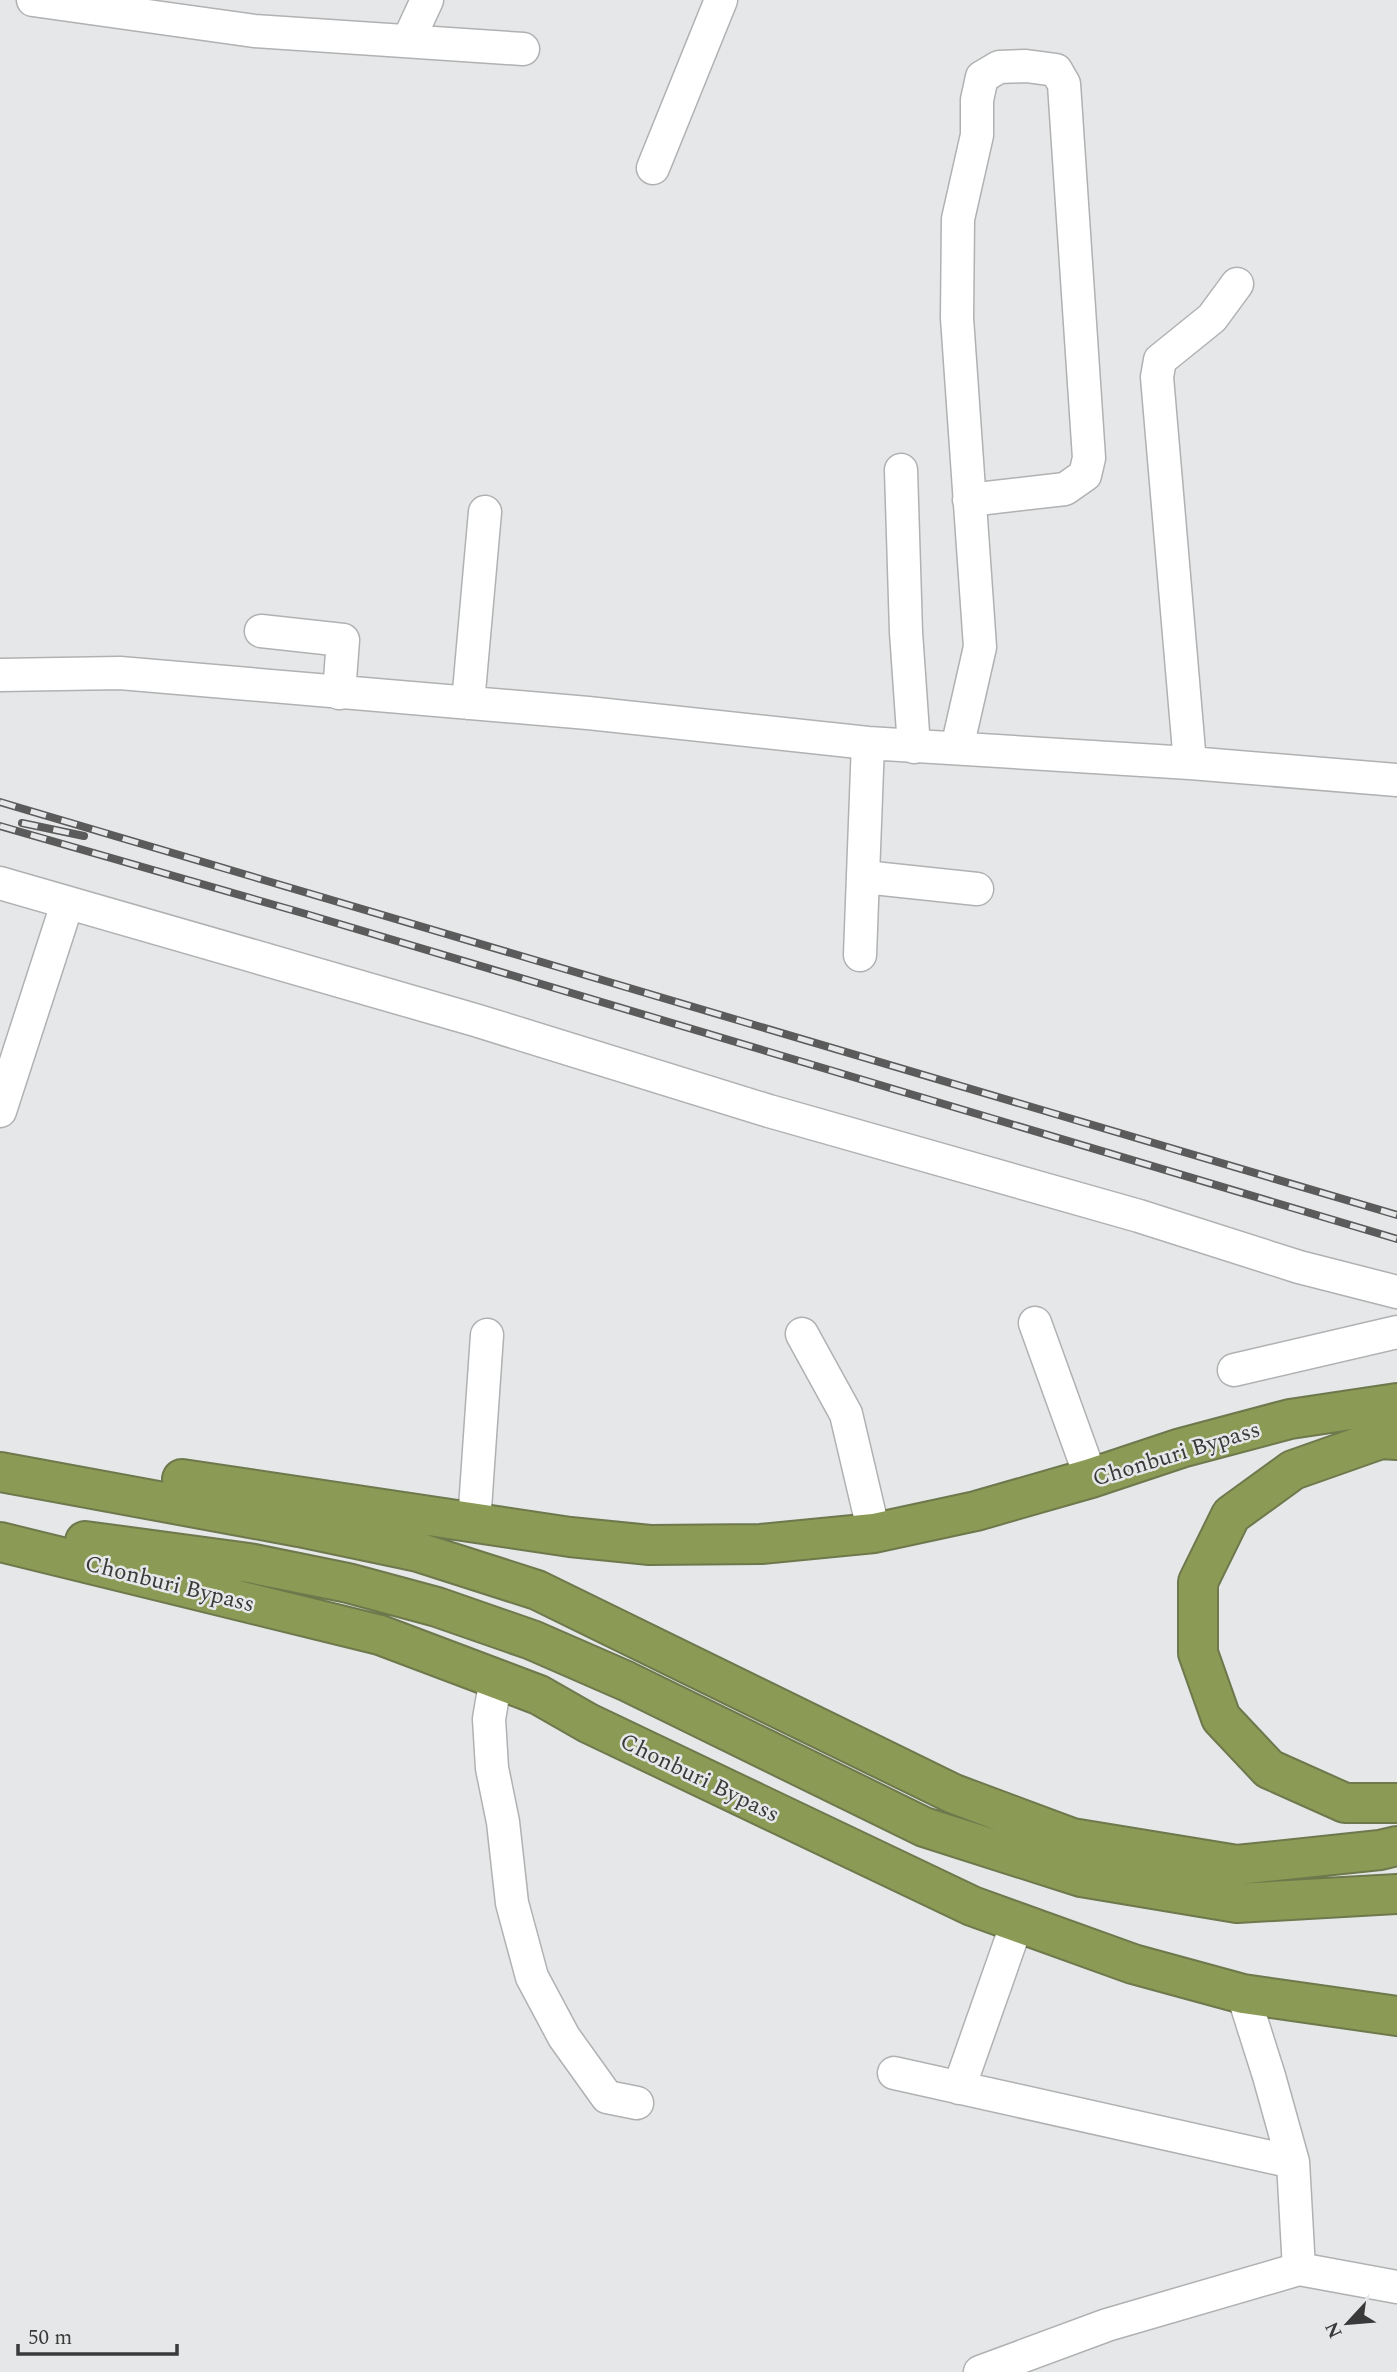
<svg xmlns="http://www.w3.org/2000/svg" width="1397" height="2372" font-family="Spectral,serif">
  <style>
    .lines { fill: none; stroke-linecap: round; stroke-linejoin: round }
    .minor-casing { stroke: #b0b1b2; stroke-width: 35 }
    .highway-casing { stroke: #6f784c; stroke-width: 42 }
    .minor { stroke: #fff; stroke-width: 32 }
    .highway { stroke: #8b9a55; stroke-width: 38 }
    .rail-casing { stroke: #5b5b5b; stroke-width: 8 }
    .rail { stroke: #e6e7e8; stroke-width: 5; stroke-dasharray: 16; stroke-linecap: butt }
    .labels { text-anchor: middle; stroke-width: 5; stroke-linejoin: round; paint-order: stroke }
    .street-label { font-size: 23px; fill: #3a3a3a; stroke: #e6e7e8 }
  </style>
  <rect width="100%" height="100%" fill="#e6e7e8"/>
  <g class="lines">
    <g class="minor-casing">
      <path id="minor" d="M 33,0 L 254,31 L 523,49
        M 408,41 L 427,0
        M 653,168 L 721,0
        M 901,470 L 906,632 L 914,747
        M 261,631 L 343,640 L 339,693
        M 0,675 L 120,673 L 588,713 L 868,743 L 1190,763 L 1397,780
        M 468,703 L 485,512
        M 957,748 L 980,647 L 957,318 L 958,219 L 977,135 L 977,100 L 982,77 L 999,67 L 1026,66 L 1056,70 L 1064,84 L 1089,458 L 1085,475 L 1065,489 L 969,500
        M 1190,763 L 1157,377 L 1160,360 L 1212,318 L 1237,284
        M 864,877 L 977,889
        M 0,883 L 475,1020 L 769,1111 L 1139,1216 L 1299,1267 L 1397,1292
        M 860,955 L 868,743
        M 0,1111 L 67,904
        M 1035,1323 L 1091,1478
        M 802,1334 L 846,1414 L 874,1533
        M 1234,1370 L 1397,1332
        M 474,1523 L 487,1335
        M 496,1678 L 489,1719 L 492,1768 L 503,1822 L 512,1903 L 532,1977 L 564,2037 L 607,2097 L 637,2103
        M 1243,1994 L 1269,2076 L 1293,2162 L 1299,2269
        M 894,2073 L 1293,2162
        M 959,2088 L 1017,1923
        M 980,2372 L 1107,2325 L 1299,2269 L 1397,2287"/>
    </g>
    <g class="highway-casing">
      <path id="highway" d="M 1397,1440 L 1381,1439 L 1293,1470 L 1231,1515 L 1198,1582 L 1198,1653 L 1221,1718 L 1269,1769 L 1345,1803 L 1397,1803
        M 0,1472 L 299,1527 L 418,1552 L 537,1590 L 954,1794 L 1072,1838 L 1237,1865 L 1380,1850 L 1397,1846
        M 182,1479 L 570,1537 L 650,1545 L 761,1544 L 874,1533 L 976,1511 L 1091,1478 L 1181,1448 L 1290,1419 L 1397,1403
        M 85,1541 L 249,1563 L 348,1583 L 437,1607 L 532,1640 L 626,1681 L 924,1827 L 1081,1877 L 1237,1903 L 1397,1894
        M 0,1542 L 380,1635 L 539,1695 L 588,1723 L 972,1906 L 1133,1964 L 1243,1994 L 1397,2016"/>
    </g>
    <use href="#minor" class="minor"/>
    <use href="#highway" class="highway"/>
    <g class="rail-casing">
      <path id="rail" d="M 0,802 L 1397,1215
        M 22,823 L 84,836
        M 0,826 L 306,914 L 1397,1239"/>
    </g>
    <use href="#rail" class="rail"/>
  </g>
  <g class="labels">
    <g class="street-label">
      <text transform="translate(1176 1453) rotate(-17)" y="8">Chonburi Bypass</text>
      <text transform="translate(170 1583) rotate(14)" y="8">Chonburi Bypass</text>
      <text transform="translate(700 1777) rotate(26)" y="8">Chonburi Bypass</text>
    </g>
  </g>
  <g transform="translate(1348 2323) rotate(244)" stroke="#e6e7e8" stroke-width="5" paint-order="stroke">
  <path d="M0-5L12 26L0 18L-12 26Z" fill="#3a3a3a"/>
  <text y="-10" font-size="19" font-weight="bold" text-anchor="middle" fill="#3a3a3a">N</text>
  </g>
  <path d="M18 2344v10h159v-10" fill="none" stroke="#3a3a3a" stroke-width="3.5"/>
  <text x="28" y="2344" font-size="21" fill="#3a3a3a" stroke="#e6e7e8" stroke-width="5" paint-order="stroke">50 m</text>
</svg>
